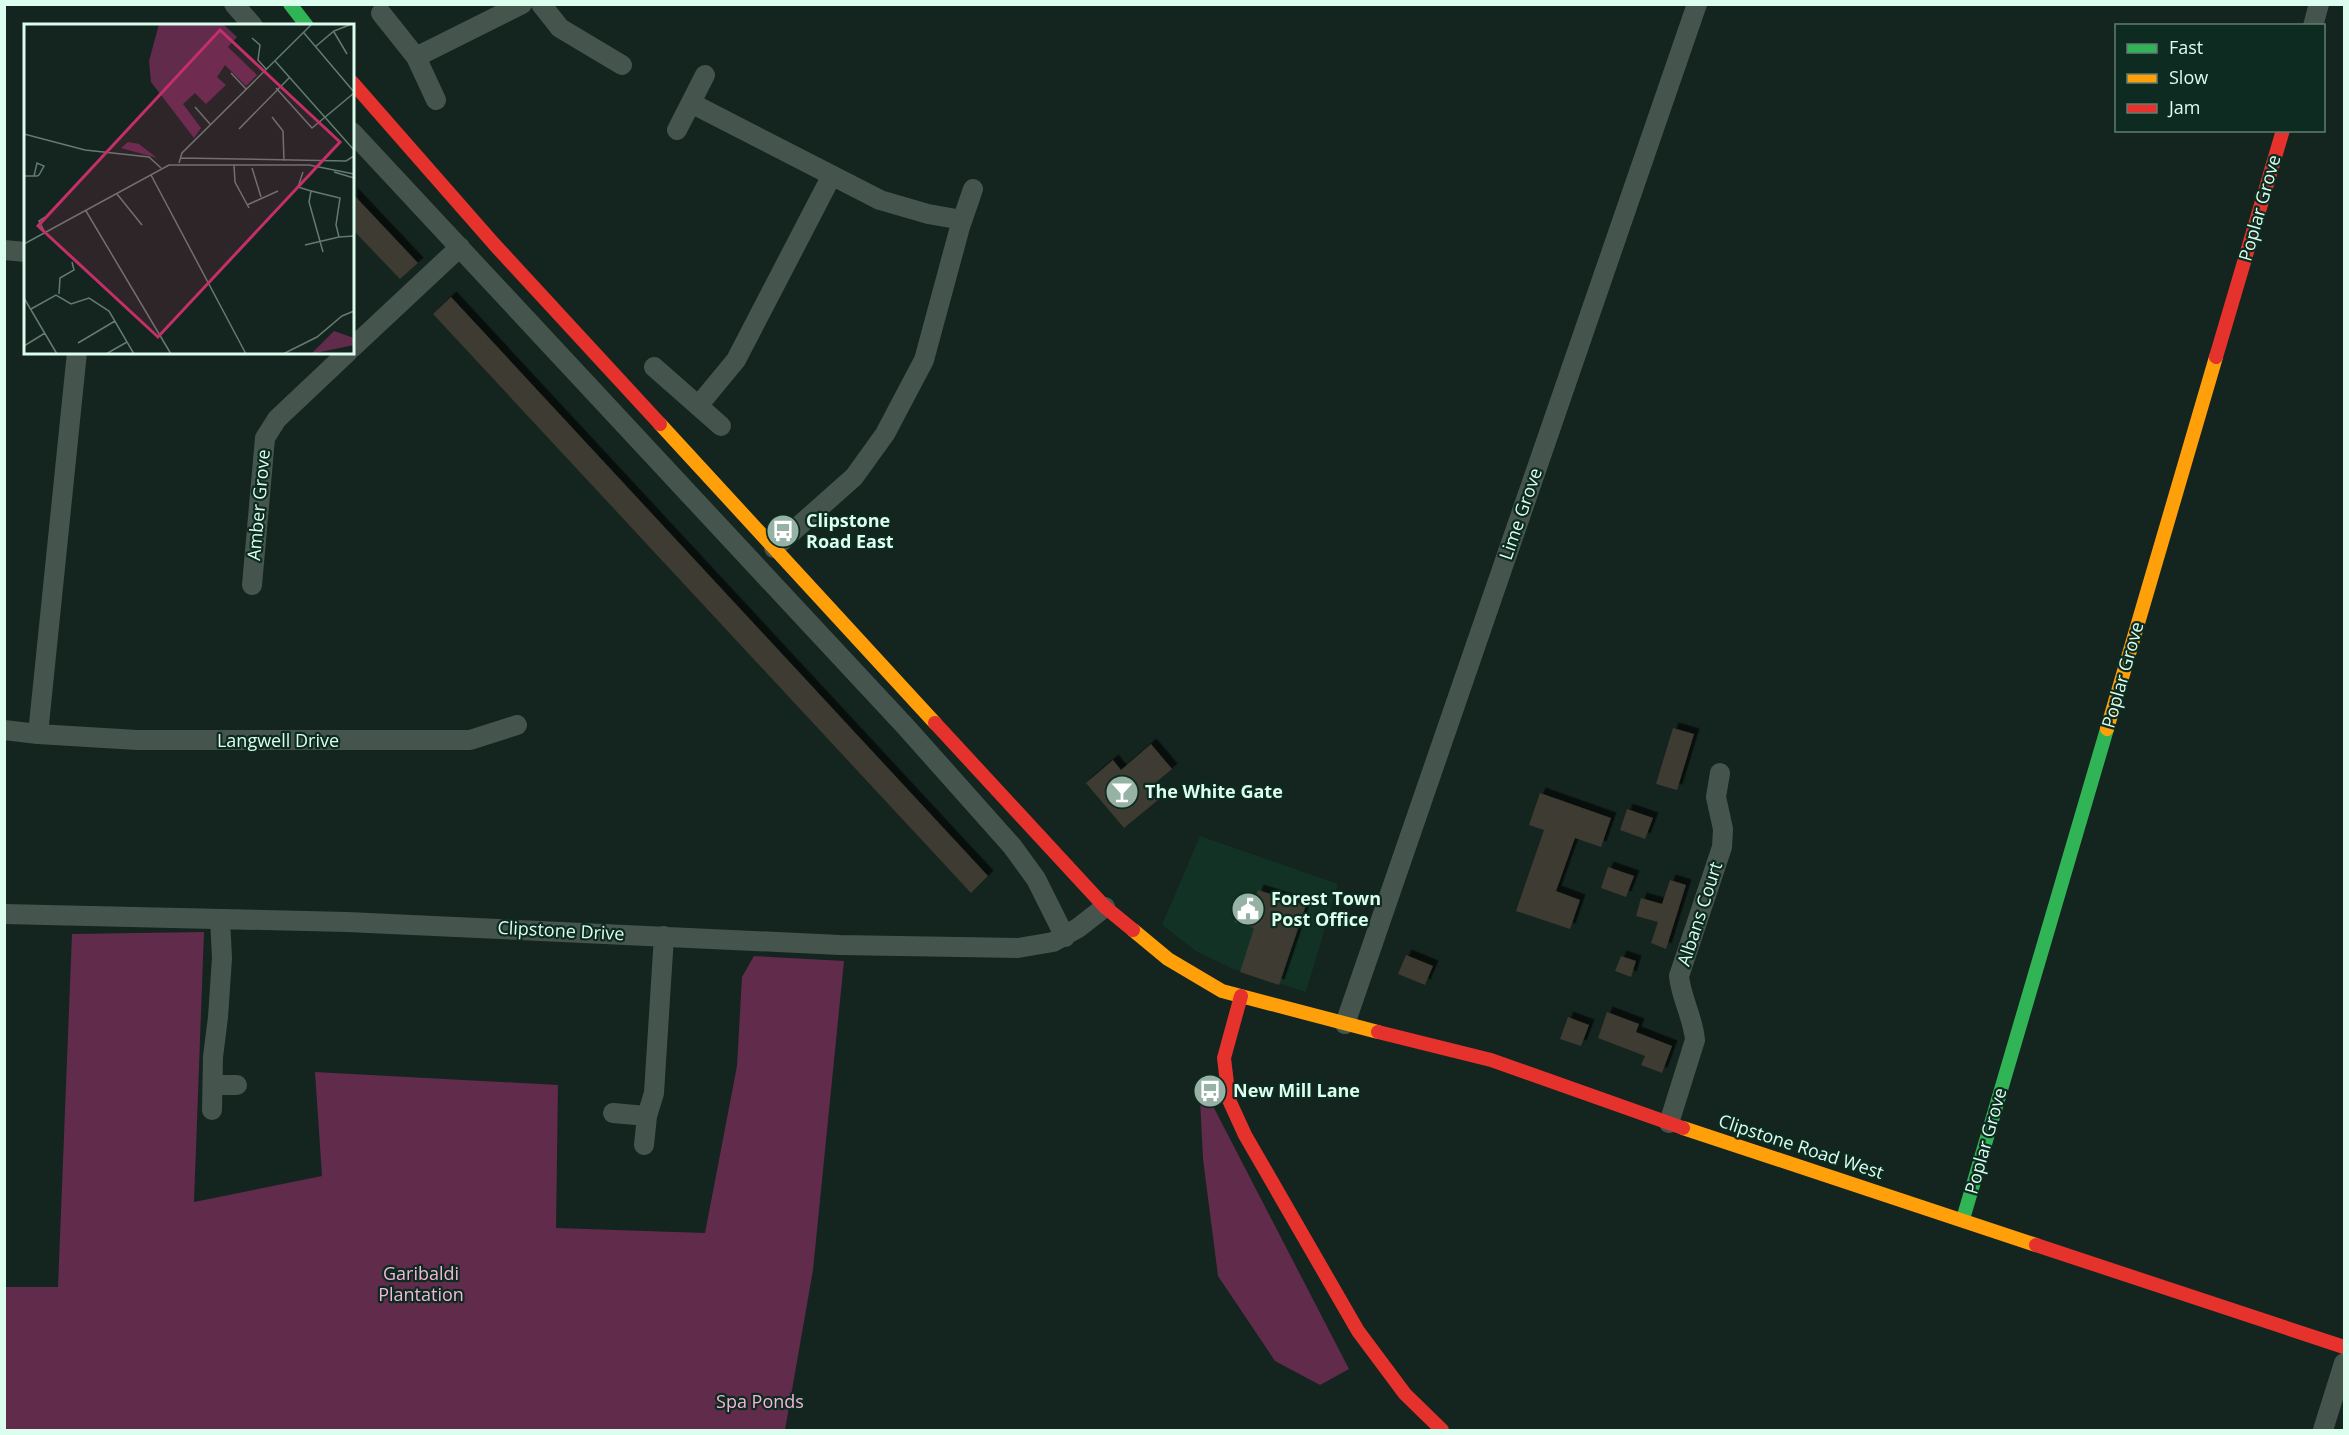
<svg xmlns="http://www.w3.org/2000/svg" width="2349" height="1435" font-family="'Open Sans',sans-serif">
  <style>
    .built { fill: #123226 }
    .green { fill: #612b4c }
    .building { fill: #3e3a30; filter: url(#shadow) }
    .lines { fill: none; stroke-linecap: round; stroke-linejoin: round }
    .street { stroke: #46544e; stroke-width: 20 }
    .fast { stroke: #30b455; stroke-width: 14 }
    .slow { stroke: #ff9f0a; stroke-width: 14 }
    .jam { stroke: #e5322d; stroke-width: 14 }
    .labels { text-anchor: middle; stroke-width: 4.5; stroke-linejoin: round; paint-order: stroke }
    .street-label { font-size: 18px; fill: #dbfeee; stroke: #0d2b20 }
    .poi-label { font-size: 18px; font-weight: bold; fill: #dbfeee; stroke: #0d2b20; text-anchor: start }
    .park-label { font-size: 18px; fill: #f4b6d7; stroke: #0d2b20 }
    .inset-road { fill: none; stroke: #647b71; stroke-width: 1.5 }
    .view { fill: #c42f6a; fill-opacity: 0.15; stroke: #c42f6a; stroke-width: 3 }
    .inset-edge { fill: none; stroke: #dbfeee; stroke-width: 3 }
  </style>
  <defs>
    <filter id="shadow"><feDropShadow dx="5.5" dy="-5.5" stdDeviation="0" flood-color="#0009"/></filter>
  </defs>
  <rect width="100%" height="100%" fill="#14241e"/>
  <path class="built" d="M 1200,836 L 1338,884 L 1306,992 L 1231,968 L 1196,951 L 1162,925 Z"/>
  <path class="green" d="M 204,932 L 194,1202 L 322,1176 L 315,1072 L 558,1085 L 556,1228 L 705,1233 L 737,1066 L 742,977 L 754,956 L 844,961 L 813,1270 L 785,1430 L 5,1430 L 5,1287 L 58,1287 L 72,934 Z
    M 1199,1079 L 1349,1369 L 1320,1385 L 1275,1361 L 1218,1276 L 1203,1159 Z"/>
  <path class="building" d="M 352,193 L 418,263 L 400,279 L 352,229 Z
    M 451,297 L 988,876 L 971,893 L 433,314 Z
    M 1673,728 L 1694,734 L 1677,790 L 1656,784 Z
    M 1151,744 L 1172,769 L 1148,789 L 1158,800 L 1124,828 L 1086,783 L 1113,760 L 1121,770 Z
    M 1540,793 L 1611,818 L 1601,847 L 1575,838 L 1556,891 L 1580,900 L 1570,929 L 1516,911 L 1544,830 L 1529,825 Z
    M 1627,809 L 1653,818 L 1645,839 L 1620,830 Z
    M 1608,867 L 1634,876 L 1626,897 L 1601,888 Z
    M 1670,880 L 1686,885 L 1666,949 L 1651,943 L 1658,922 L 1636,916 L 1641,898 L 1662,904 Z
    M 1258,890 L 1306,905 L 1279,985 L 1240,972 L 1254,928 L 1234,922 L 1241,898 L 1254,902 Z
    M 1406,955 L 1433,966 L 1425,985 L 1398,974 Z
    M 1621,956 L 1636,961 L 1631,977 L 1615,971 Z
    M 1607,1012 L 1639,1024 L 1636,1032 L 1672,1046 L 1662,1073 L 1641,1065 L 1645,1056 L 1598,1038 Z
    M 1568,1017 L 1589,1025 L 1581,1046 L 1560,1039 Z"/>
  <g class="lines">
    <path class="street" d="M 234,4 L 253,26
      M 541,4 L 560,28 L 622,65
      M 381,13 L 416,57 L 436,100
      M 2313,26 L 2319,4
      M 416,57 L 522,4
      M 691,103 L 880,200 L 928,214 L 962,220
      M 677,130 L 705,75
      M 352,132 L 906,727 L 1012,846 L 1036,879 L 1065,937
      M 4,250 L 26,252
      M 352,348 L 460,247
      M 654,367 L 721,426
      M 698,406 L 736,360 L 831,177
      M 774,548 L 854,477 L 885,434 L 924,360 L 960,227 L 973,189
      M 252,585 L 265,438 L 277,419 L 348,352
      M 4,730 L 38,734 L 137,740 L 470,740 L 517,725
      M 38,734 L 77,352
      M 4,914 L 347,922 L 840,945 L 1018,948 L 1053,942 L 1078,928 L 1105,907
      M 1345,1024 L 1697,4
      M 214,1085 L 237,1085
      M 212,1110 L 213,1057 L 218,1017 L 222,958 L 220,919
      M 613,1113 L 647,1116
      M 1669,1123 L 1695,1040 C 1693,1017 1681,998 1679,976 L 1722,847 L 1723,829 L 1716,797 L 1720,773
      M 644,1145 L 647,1116 L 654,1093 L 664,936
      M 2323,1430 L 2344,1363"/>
    <path class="fast" d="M 290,4 L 307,26
      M 1963,1219 L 2107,729"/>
    <path class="slow" d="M 660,424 L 935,723
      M 2107,729 L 2216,357
      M 1133,930 L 1168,959 L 1222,991 L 1378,1032
      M 1683,1128 L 2036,1245"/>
    <path class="jam" d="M 352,82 L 494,244 L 660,424
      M 2216,357 L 2283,130
      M 935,723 L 1105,907 L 1133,930
      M 1241,996 L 1224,1058 L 1229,1100 L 1245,1135 L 1358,1331 L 1405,1394 L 1442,1430
      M 1378,1032 L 1491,1060 L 1683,1128
      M 2036,1245 L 2344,1347"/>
  </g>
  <defs>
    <g id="bus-disc" transform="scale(1.725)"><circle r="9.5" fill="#95b2a5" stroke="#0d2b20"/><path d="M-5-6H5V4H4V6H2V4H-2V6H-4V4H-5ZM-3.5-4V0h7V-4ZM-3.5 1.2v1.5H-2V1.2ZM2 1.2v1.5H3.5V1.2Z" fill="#fff"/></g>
    <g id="bar-disc" transform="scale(1.725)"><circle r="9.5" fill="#95b2a5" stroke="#0d2b20"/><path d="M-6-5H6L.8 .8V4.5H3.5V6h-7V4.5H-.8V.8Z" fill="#fff"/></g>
    <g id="civic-disc" transform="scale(1.725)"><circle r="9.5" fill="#95b2a5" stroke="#0d2b20"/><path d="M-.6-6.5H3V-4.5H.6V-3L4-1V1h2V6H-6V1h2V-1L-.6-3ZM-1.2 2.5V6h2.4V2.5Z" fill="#fff"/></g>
  </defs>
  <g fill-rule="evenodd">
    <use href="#bus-disc" x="783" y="531"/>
    <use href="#bar-disc" x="1122" y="792"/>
    <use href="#civic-disc" x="1248" y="909"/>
    <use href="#bus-disc" x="1210" y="1091"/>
  </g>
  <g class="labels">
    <g class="street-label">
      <text transform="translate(2260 208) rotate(-74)" y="6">Poplar Grove</text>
      <text transform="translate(259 505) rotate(-85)" y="6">Amber Grove</text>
      <text transform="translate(1521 514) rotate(-71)" y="6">Lime Grove</text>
      <text transform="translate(2123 675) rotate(-74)" y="6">Poplar Grove</text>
      <text x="278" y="747">Langwell Drive</text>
      <text transform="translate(1700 914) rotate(-72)" y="6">Albans Court</text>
      <text transform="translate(561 931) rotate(3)" y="6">Clipstone Drive</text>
      <text transform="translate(1986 1141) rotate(-74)" y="6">Poplar Grove</text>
      <text transform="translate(1801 1147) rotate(18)" y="6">Clipstone Road West</text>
    </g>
    <g class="poi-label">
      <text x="806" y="527">Clipstone<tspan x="806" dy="21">Road East</tspan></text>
      <text x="1145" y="798">The White Gate</text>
      <text x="1271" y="905">Forest Town<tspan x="1271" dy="21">Post Office</tspan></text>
      <text x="1233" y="1097">New Mill Lane</text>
    </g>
    <g class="park-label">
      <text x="421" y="1280">Garibaldi<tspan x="421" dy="21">Plantation</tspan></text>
      <text x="760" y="1408">Spa Ponds</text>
    </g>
  </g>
  <g transform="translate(24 24)">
    <rect width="330" height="330" fill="#14241e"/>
    <path d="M 135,0 L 199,0 L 213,13 L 204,23 L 233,51 L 222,62 L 201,41 L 193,53 L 202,61 L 182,80 L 171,69 L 159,80 L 177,104 L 170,114 L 127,58 L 125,37 ZM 104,118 L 115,120 L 133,134 L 97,124 ZM 310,307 L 330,314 L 330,321 L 287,330 Z" fill="#612b4c"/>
    <path class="inset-road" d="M 310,8 L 323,30M 280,9 L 330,68M 228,14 L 236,21 L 234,36 L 242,45M 291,23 L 310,7 L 328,0M 251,37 L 330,126M 207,49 L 222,65M 252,64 L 288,104 L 330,69M 171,83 L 186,100M 248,93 L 259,107 L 260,137M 215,105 L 266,53M 0,110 L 61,126 L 125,133 L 137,144M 156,134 L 322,137 L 330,132M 155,139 L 158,129 L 288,0M 210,141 L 211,158 L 225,184M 228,144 L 237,173M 279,148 L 274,163 L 287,167M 310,148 L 330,154M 127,151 L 222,330M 0,152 L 13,152 L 15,151 L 20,142 L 13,139 L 10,152M 93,170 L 118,201M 223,181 L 254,167M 62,187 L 147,330M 21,209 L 15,197 L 21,193M 0,220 L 145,141 L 285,141 L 330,150M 281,221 L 315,213M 330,223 L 330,258M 299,228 L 285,178 L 287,167 L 316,174 L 312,201 L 315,213 L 330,212M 35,270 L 36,254 L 50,246 L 48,238M 0,274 L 33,330M 7,285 L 32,271 L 47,280 L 65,274 L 85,287 L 110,330M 54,319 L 91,297M 0,322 L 21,309M 82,330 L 103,318M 259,330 L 293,313 L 318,292 L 330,287"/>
    <path class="view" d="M 196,6 L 316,118 L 134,313 L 14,202 Z"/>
    <rect width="330" height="330" class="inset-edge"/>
  </g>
  <rect width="2349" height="1435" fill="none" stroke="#dbfeee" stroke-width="12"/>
  <rect x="2115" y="24" width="210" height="108" fill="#0d2b20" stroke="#5f7f72" stroke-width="1.5"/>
  <rect x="2127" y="44" width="30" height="9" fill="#30b455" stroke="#5f7f72" stroke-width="1.5"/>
  <text x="2169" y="54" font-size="18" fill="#dbfeee">Fast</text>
  <rect x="2127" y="74" width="30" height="9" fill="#ff9f0a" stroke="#5f7f72" stroke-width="1.5"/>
  <text x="2169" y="84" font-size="18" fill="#dbfeee">Slow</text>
  <rect x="2127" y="104" width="30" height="9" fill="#e5322d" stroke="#5f7f72" stroke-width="1.5"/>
  <text x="2169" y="114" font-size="18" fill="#dbfeee">Jam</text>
</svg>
